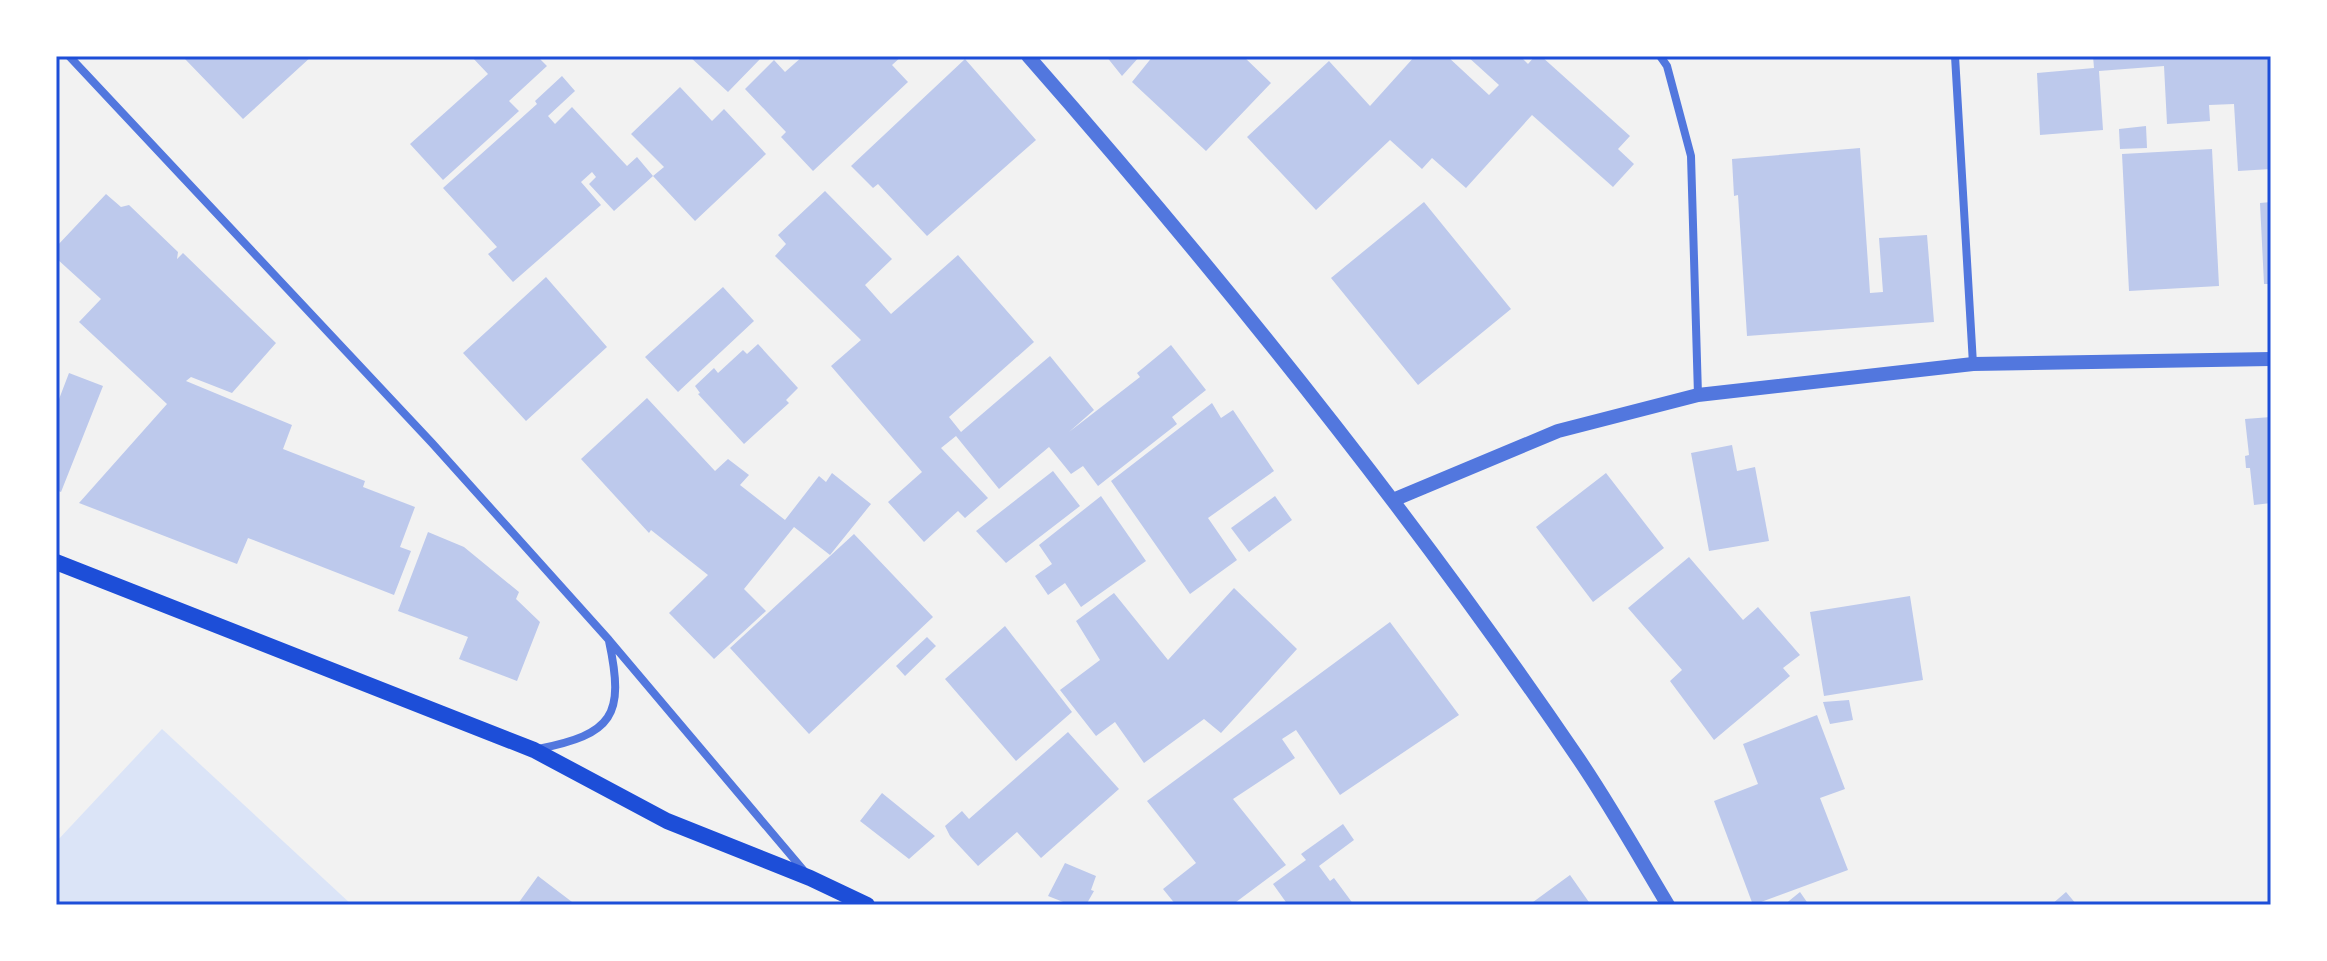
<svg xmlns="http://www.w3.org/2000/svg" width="2327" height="961" font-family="Jost,sans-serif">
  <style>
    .green { fill: #dbe4f7 }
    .building { fill: #bdc9ec }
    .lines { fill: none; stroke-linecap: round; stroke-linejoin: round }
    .minor { stroke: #5277de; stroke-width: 8 }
    .tertiary { stroke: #5277de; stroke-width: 14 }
    .secondary { stroke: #1d4ed8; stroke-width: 16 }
    .neatline { fill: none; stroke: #1d4ed8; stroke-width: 3 }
  </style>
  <rect width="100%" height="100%" fill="#f2f2f2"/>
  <path class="green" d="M 162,729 L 352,905 L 56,905 L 56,842 Z"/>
  <path class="building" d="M 189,56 L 312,56 L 243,119 L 185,59 Z
    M 471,56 L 537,56 L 547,66 L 509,101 L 519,111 L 443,180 L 410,144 L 488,74 Z
    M 689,56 L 763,56 L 728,92 Z
    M 803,56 L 902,56 L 892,65 L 908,82 L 813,171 L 781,137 L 786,132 L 745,89 L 774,60 L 785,72 Z
    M 1106,56 L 1140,56 L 1122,76 Z
    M 1153,56 L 1243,56 L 1271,83 L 1206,151 L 1132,82 Z
    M 1415,56 L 1447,56 L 1489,95 L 1499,85 L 1467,56 L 1520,56 L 1528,64 L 1535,56 L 1541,56 L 1630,136 L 1618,149 L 1634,164 L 1613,187 L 1532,115 L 1466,188 L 1432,158 L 1422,169 L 1390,140 L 1316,210 L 1247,137 L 1329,61 L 1370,106 Z
    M 2093,56 L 2271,56 L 2271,169 L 2238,171 L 2234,104 L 2209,105 L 2210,121 L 2167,124 L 2164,66 L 2099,71 L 2103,130 L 2040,135 L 2037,73 L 2094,68 Z
    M 965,59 L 1036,140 L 927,236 L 878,184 L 873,188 L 851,166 Z
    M 562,76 L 575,91 L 548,116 L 555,124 L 572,107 L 627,166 L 637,157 L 653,176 L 614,211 L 589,184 L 596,177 L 592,172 L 581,182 L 601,205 L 513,282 L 488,254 L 497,247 L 443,188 L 537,104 L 535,101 Z
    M 680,87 L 712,121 L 724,109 L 766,154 L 695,221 L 653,176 L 664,167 L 631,134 Z
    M 2146,126 L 2147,148 L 2120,149 L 2119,129 Z
    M 1860,148 L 1870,293 L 1883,292 L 1879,238 L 1927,235 L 1934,322 L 1747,336 L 1738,195 L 1734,196 L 1732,159 Z
    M 2212,149 L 2219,286 L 2129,291 L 2122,154 Z
    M 825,191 L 892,259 L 865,285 L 891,314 L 958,255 L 1034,342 L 949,417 L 961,432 L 1050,356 L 1094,410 L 1069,432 L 1140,377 L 1137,373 L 1171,345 L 1206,390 L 1172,417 L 1177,424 L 1098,486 L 1083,466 L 1071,474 L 1049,447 L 999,489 L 956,436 L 941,448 L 988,498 L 965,518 L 958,511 L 924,542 L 888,502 L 922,472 L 831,366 L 861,340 L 775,256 L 786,244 L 778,235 Z
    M 106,194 L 121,207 L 129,205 L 178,252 L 177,259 L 183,253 L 276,343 L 232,393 L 191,377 L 186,381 L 292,425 L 283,449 L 365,481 L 363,487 L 415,507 L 400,547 L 411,551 L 394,595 L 248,538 L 237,564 L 79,503 L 167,404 L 79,322 L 101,299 L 56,258 L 56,247 Z
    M 1424,202 L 1511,309 L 1418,385 L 1331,278 Z
    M 2271,202 L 2271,284 L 2264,284 L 2260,203 Z
    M 546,277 L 607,347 L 526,421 L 463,353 Z
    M 723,287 L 754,321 L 678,392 L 645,357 Z
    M 758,344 L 798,388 L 786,400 L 789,403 L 744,444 L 698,394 L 700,393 L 695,386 L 714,368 L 718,373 L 743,350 L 747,354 Z
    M 69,373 L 103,386 L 61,492 L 56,490 L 56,407 Z
    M 647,398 L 715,471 L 728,459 L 749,475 L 740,485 L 785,520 L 819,476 L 826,482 L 832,473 L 871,504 L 830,555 L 794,527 L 744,589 L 766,611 L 714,659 L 669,613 L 708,575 L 651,530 L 649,533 L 581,459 Z
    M 1212,403 L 1221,418 L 1233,410 L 1274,471 L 1208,518 L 1237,560 L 1190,594 L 1111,481 Z
    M 2271,417 L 2271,503 L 2254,505 L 2250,468 L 2246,468 L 2245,456 L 2249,455 L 2245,419 Z
    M 1732,445 L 1737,471 L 1755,467 L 1769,541 L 1709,551 L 1691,453 Z
    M 1053,471 L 1080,506 L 1006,563 L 976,531 Z
    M 1606,473 L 1664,548 L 1593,602 L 1536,527 Z
    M 1101,496 L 1146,561 L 1081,607 L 1065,583 L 1048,595 L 1035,576 L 1052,564 L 1039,545 Z
    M 1275,496 L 1292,520 L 1249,552 L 1231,528 Z
    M 428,532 L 464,547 L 519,592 L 516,599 L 540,622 L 517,681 L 459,659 L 468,637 L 398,611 Z
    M 854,534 L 933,617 L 809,734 L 730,648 Z
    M 1689,557 L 1743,620 L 1758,607 L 1800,655 L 1783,668 L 1790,676 L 1714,740 L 1670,681 L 1682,670 L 1628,608 Z
    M 1234,588 L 1297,649 L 1221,733 L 1204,719 L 1144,763 L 1115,722 L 1096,736 L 1060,690 L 1100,660 L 1076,621 L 1114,593 L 1168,660 Z
    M 1910,596 L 1923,680 L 1824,696 L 1810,612 Z
    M 1390,622 L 1459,715 L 1340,795 L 1296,730 L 1282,739 L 1295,758 L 1233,799 L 1286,865 L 1232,905 L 1176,905 L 1163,889 L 1196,863 L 1147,801 Z
    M 1005,626 L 1072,712 L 1016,761 L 945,679 Z
    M 927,637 L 936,646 L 905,676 L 896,666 Z
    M 1849,700 L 1853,720 L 1830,724 L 1823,702 Z
    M 1817,715 L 1845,789 L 1820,798 L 1848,870 L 1753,905 L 1714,801 L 1758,784 L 1743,744 Z
    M 1068,732 L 1119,789 L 1041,858 L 1017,832 L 978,866 L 950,836 L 945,826 L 962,811 L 969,819 Z
    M 882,793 L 935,836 L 909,859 L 860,821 Z
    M 1343,824 L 1354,840 L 1319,866 L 1330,881 L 1334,878 L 1354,905 L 1288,905 L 1273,884 L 1306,860 L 1301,854 Z
    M 1065,863 L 1096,876 L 1091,890 L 1094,891 L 1086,905 L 1071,905 L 1048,896 Z
    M 1570,875 L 1591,905 L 1529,905 Z
    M 538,876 L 576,905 L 517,905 Z
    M 1800,892 L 1809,905 L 1784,905 Z
    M 2066,892 L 2077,905 L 2051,905 Z"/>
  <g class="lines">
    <path class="minor" d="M 69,56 L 432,443 L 609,640 L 805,872
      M 1660,56 L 1667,66 L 1691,156 L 1698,395
      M 1955,56 L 1973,364
      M 538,749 C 613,734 625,716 609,641"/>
    <path class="tertiary" d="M 1028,56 C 1223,278 1410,511 1576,755 C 1609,803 1638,855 1668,905
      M 1393,500 L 1558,431 L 1698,395 L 1973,364 L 2271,359"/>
    <path class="secondary" d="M 56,562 L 534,750 L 667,821 L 810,878 L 867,905"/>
  </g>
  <rect width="2327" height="961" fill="none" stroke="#ffffff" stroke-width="116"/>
  <rect x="58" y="58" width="2211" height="845" class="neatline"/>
</svg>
